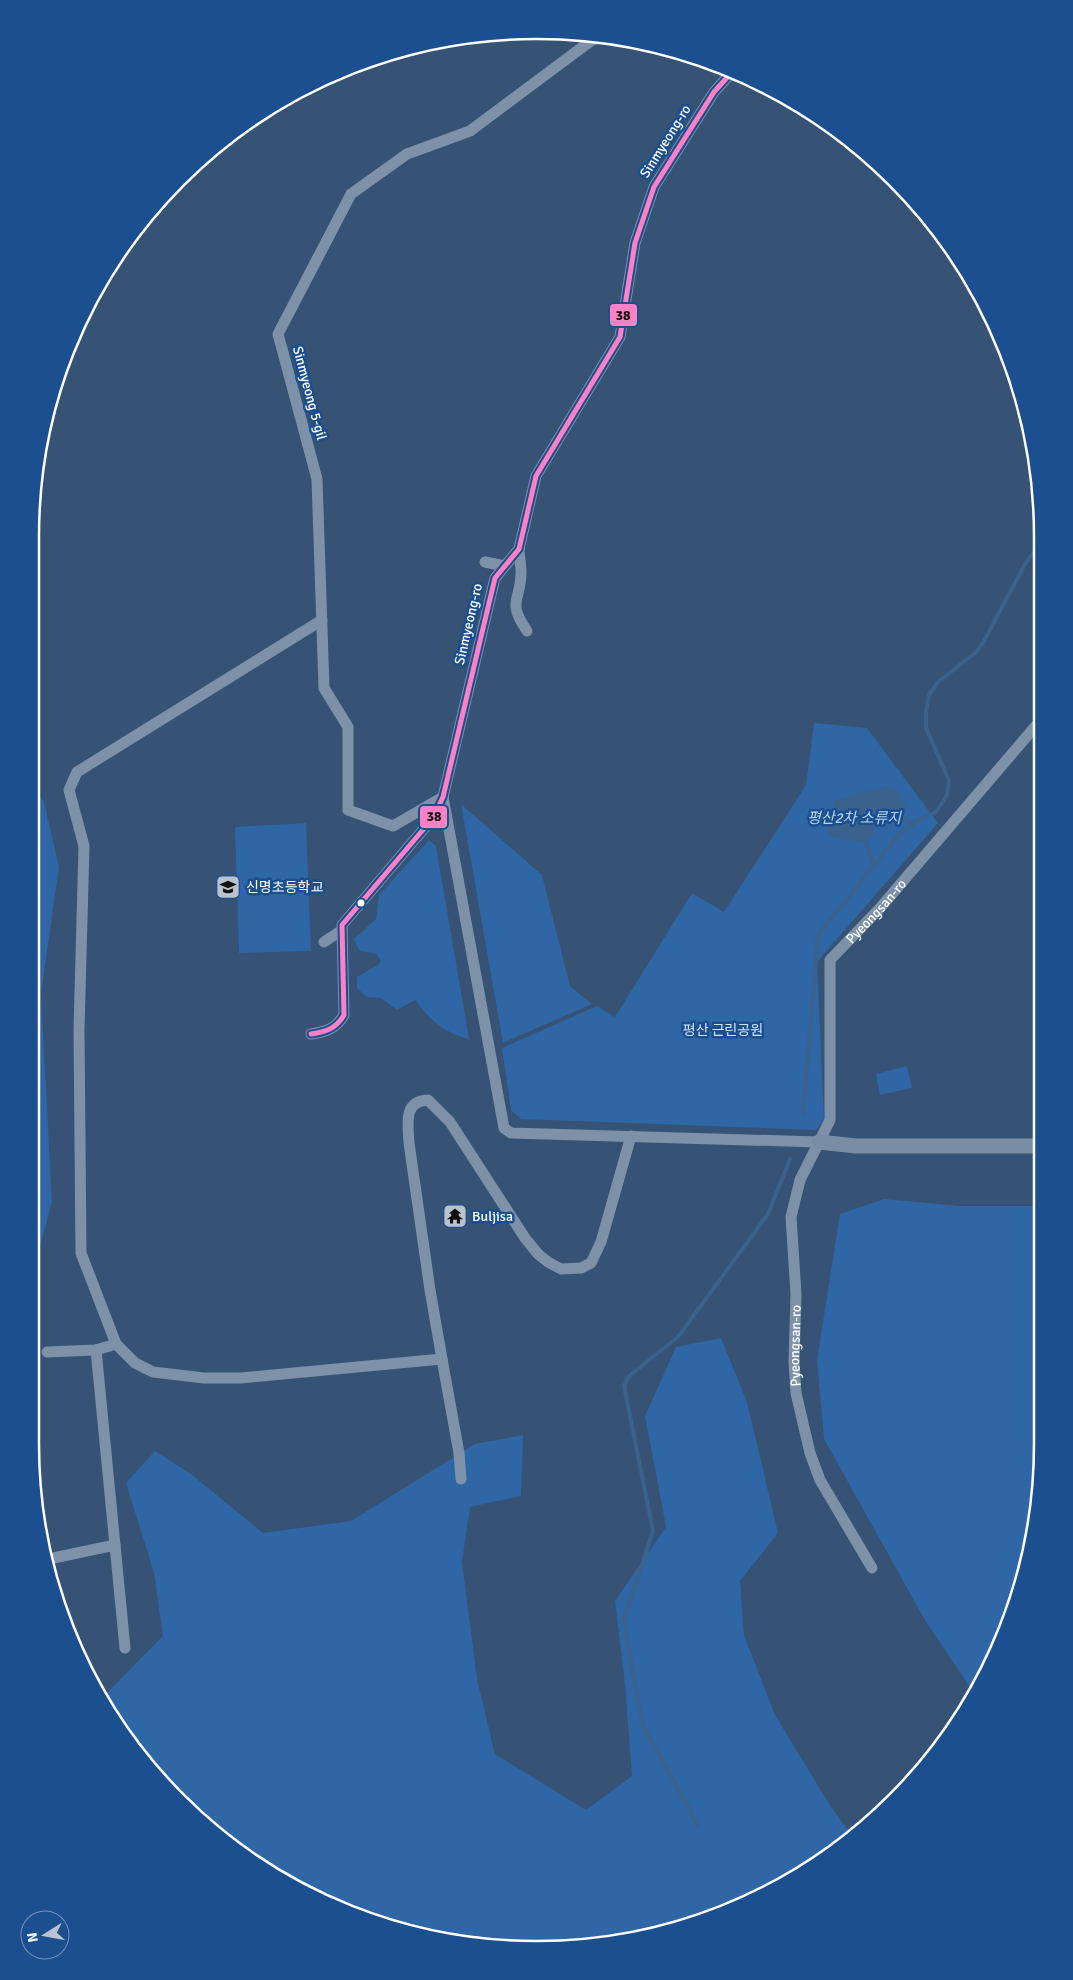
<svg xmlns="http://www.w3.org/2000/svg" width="1073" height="1980" viewBox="0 0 1073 1980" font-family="Signika,'Noto Sans KR',sans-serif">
<rect width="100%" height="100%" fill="#365274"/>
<g fill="#2f66a5">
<polygon points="814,723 867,728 938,823 817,962 824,1119 816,1130 521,1119 511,1110 502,1048 597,1006 615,1017 692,893 724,912 806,785"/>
<polygon points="31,788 44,802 59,867 41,994 52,1202 32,1276 30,1278"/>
<polygon points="461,804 542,875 570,986 592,1004 503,1043"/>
<polygon points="306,823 311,951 239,953 235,827"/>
<path d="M 429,840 L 436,846 L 469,1039 C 444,1033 430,1020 415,1000 L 397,1010 L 381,998 L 367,997 L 357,988 L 357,977 L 379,964 L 381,960 L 376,954 L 359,950 L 354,939 L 376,919 L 379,895 Z"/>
<polygon points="907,1066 912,1088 880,1095 876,1074"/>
<polygon points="884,1199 959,1206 1041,1206 1042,1476 1026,1575 976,1696 926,1622 824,1439 817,1360 840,1214"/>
<polygon points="721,1338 747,1402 778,1533 740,1581 744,1635 775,1715 828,1802 853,1838 818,1865 731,1911 667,1933 570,1949 503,1949 406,1933 342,1911 255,1865 202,1824 135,1752 100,1700 163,1636 154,1573 126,1483 155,1451 191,1474 263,1533 351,1521 475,1444 523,1435 521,1496 470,1507 462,1562 477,1679 495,1754 586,1810 632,1776 625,1684 615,1601 666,1527 645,1416 676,1347"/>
</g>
<path fill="#3b618d" d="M 882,787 C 897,787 901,794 906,808 L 903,811 L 875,826 C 872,837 869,841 857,843 L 853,840 L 830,836 C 822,825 823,817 834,808 L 834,801 Z"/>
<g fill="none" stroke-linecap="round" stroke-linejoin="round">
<g stroke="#3b618d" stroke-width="4">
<polyline points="1033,444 1031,468 1039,489"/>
<polyline points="898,813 912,825"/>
<polyline points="866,842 874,867"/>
<polyline points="803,1114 818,935 898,836 917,820 936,812 947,795 949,780 926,728 926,711 929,695 938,682 975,653 983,643 1025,564 1039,545"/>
<polyline points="698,1826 642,1723 624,1619 653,1531 624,1386 629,1376 678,1337 768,1214 790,1159"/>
</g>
<g stroke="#7d92a8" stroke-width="11">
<path d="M 519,549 C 519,556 521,564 521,572 C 521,602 506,600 527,631"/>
<polyline points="485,562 505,566"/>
<polyline points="443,797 393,826 348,810 348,727 324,688 317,479 278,334 351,194 407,154 470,131 592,40 608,36"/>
<polyline points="443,797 504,1128 511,1133 819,1142"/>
<polyline points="324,942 342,930"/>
<path d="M 311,1034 C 325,1032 336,1029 344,1015 L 342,925 L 433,818 L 443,797 L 495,578 L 519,549 L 536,476 L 620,337 L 635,243 L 654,187 L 714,92 L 732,72"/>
<polyline points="116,1344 81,1253 79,1030 84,846 69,790 77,772 322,620"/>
<polyline points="96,1350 125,1648"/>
<polyline points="47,1352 96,1350 116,1344 135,1363 153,1372 204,1378 241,1378 442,1359 459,1453 461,1479"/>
<path d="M 442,1359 L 430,1290 L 409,1143 C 408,1124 403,1101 428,1100 L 450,1122 L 525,1238 L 538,1254 L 548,1262 L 561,1269 L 581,1268 L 591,1263 L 601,1242 L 631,1136"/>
<polyline points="44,1560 115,1545"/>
<path id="s1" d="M 872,1568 L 820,1480 L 810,1453 L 796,1393 L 794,1362 L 796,1294 L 791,1217 L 800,1180 L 830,1120 L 830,960 L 880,908 L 1040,721"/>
</g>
<polyline stroke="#798da4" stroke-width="15" points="819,1142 856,1146 1041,1146"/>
<g stroke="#1b4f8f" stroke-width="9">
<path id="bus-1" d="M 311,1034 C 325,1032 336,1029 344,1015 L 342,925 L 433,818 L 443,797 L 495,578 L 519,549 L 536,476 L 620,337 L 635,243 L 654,187 L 714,92 L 732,72"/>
</g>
<use href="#bus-1" stroke="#ff80c5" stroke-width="5"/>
</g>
<defs>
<g id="school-square" transform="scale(1.25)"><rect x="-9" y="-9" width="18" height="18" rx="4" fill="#b9c2ce" stroke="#1b4f8f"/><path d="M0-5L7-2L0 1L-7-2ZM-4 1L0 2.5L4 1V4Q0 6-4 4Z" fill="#111"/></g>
<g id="temple-square" transform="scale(1.25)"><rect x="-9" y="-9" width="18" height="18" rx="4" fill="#b9c2ce" stroke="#1b4f8f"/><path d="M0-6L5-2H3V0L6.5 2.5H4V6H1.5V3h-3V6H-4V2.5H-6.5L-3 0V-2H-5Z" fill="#111"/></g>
</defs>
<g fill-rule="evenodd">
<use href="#school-square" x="228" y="887"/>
<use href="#temple-square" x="455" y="1216"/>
</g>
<circle fill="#fff" stroke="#1b4f8f" stroke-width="2" cx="361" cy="903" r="4.5"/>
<g text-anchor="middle" stroke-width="5" stroke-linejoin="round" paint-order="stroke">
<g font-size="14" fill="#fff" stroke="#1b4f8f">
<text transform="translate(665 141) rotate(-58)" y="5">Sinmyeong-ro</text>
<text transform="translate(310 393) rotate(75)" y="5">Sinmyeong 5-gil</text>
<text transform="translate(468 624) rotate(-77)" y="5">Sinmyeong-ro</text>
<text dy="5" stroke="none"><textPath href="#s1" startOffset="701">Pyeongsan-ro</textPath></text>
<text dy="5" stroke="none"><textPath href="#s1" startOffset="240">Pyeongsan-ro</textPath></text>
</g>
<g font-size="14" fill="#fff" stroke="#1b4f8f" text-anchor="start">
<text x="246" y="892">신명초등학교</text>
<text x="472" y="1221">Buljisa</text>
</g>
<g font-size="14" fill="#cfe3fa" stroke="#1b4f8f">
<text x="723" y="1035">평산 근린공원</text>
</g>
<g font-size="15" font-style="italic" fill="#b5d3f5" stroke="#1b4f8f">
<text x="854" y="823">평산2차 소류지</text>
</g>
</g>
<path d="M0 0H1073V1980H0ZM536 39H537A497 497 0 0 1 1034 536V1444A497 497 0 0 1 537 1941H536A497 497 0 0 1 39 1444V536A497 497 0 0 1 536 39Z" fill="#1b4f8f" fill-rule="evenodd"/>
<path fill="none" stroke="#fff" stroke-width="2.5" d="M536 39H537A497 497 0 0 1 1034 536V1444A497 497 0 0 1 537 1941H536A497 497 0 0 1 39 1444V536A497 497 0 0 1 536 39Z"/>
<g stroke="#1b4f8f" stroke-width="2">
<rect x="609" y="303" width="29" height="24" rx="5" fill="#ff80c5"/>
<rect x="419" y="805" width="29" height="24" rx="5" fill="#ff80c5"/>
</g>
<g font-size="14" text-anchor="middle" font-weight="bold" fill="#111">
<text x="623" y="320">38</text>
<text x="434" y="821">38</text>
</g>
<g transform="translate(45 1935) rotate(259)"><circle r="24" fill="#1b4f8f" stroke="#7695bc"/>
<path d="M0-4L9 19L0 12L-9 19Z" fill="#b9c2ce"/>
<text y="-8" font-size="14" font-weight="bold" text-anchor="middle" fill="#ffffff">N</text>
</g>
</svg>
